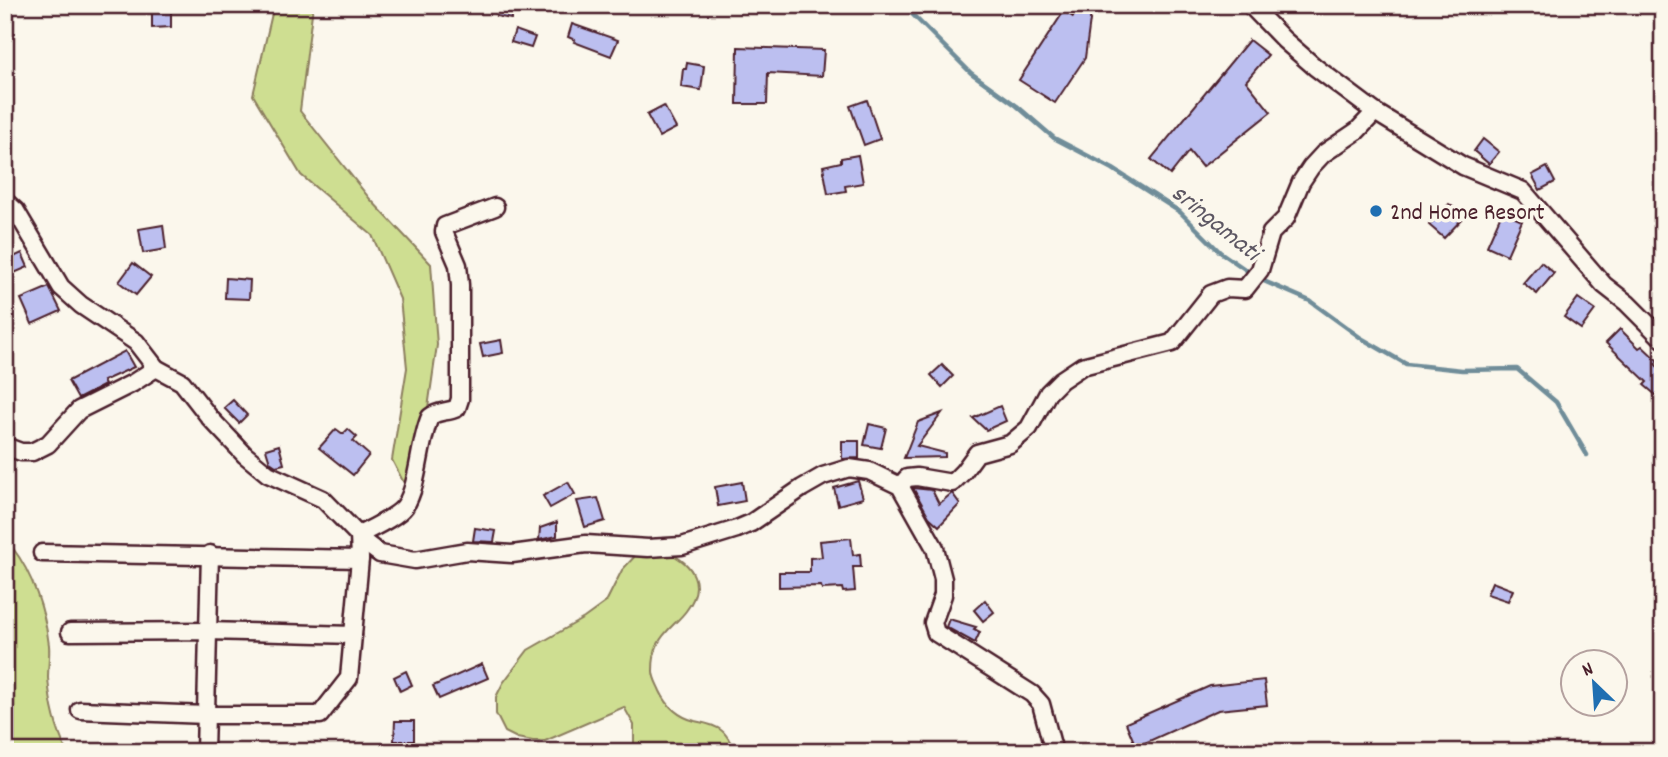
<svg xmlns="http://www.w3.org/2000/svg" width="1668" height="757" viewBox="0 0 1668 757" font-family="Dekko,sans-serif">
<rect width="100%" height="100%" fill="#fbf7ec"/>
<filter id="ink" filterUnits="userSpaceOnUse"><feTurbulence type="fractalNoise" baseFrequency=".0143" numOctaves="2"/><feDisplacementMap in="SourceGraphic" scale="14" xChannelSelector="R" yChannelSelector="G"/><feConvolveMatrix kernelMatrix="1 2 1 2 8 2 1 2 1" color-interpolation-filters="sRGB"/></filter>
<g filter="url(#ink)">
<g fill="#cede91" stroke="#8c7e5e" stroke-width="2">
<polygon points="274,5 313,5 300,111 370,199 431,264 437,345 424,436 405,485 392,460 407,368 400,299 372,235 301,175 253,95"/>
<path d="M 5,547 L 12,547 C 33,574 45,612 49,645 C 50,655 48,667 48,678 C 50,705 55,727 67,752 L 5,752 Z"/>
<path d="M 667,552 C 694,564 706,585 686,611 C 677,623 664,631 658,644 C 654,652 653,662 653,671 C 653,678 657,684 660,691 C 667,706 679,717 695,721 C 704,723 713,724 721,730 C 728,735 731,744 736,752 L 634,752 L 634,725 L 624,707 L 545,741 L 533,741 L 517,738 L 505,732 L 496,714 L 496,697 L 503,683 L 528,650 L 584,618 L 606,602 L 622,570 L 637,554 Z"/>
</g>
<g fill="none" stroke-linecap="round" stroke-linejoin="round">
<g stroke="#6f8d99" stroke-width="4.5">
<polyline points="907,5 913,15 971,73 1017,106 1054,138 1113,169 1180,212 1220,252 1252,274"/>
<polyline points="1259,279 1310,301 1361,338 1406,364 1462,370 1517,369 1556,402 1587,455"/>
</g>
</g>
<g fill="#bcbff0" stroke="#4a1f2b" stroke-width="2">
<polygon points="152,5 171,5 171,27 152,28"/>
<polygon points="498,5 514,5 511,19 496,16"/>
<polygon points="1075,5 1092,5 1085,58 1055,103 1019,80 1064,11 1073,17"/>
<polygon points="572,24 618,40 611,56 574,42 575,40 568,37"/>
<polygon points="515,30 535,37 531,48 511,42"/>
<polygon points="1249,40 1268,55 1246,81 1271,112 1202,167 1189,151 1170,175 1151,159"/>
<polygon points="738,47 824,50 822,76 768,73 767,104 737,104"/>
<polygon points="687,63 704,66 701,90 681,87 683,69 686,69"/>
<polygon points="867,100 880,139 864,145 850,106"/>
<polygon points="664,106 676,128 659,137 647,115"/>
<polygon points="1483,139 1499,152 1489,164 1474,151"/>
<polygon points="858,155 863,183 845,186 846,191 828,194 823,166 841,162 841,158"/>
<polygon points="1547,167 1555,182 1540,190 1532,175"/>
<polygon points="1449,204 1465,216 1444,238 1429,225"/>
<polygon points="1502,212 1522,221 1507,255 1487,246"/>
<polygon points="163,225 166,249 143,253 139,229"/>
<polygon points="22,253 28,267 5,277 5,261"/>
<polygon points="1541,262 1554,273 1537,294 1523,283"/>
<polygon points="133,263 151,277 136,295 119,282"/>
<polygon points="226,278 250,280 249,299 225,298"/>
<polygon points="49,287 61,311 32,324 21,299"/>
<polygon points="1578,298 1595,310 1581,329 1564,317"/>
<polygon points="1620,329 1639,348 1642,346 1658,361 1655,364 1663,372 1663,401 1644,385 1647,382 1606,343"/>
<polygon points="501,340 503,353 483,357 480,344"/>
<polygon points="125,351 134,367 103,381 105,385 78,399 68,381"/>
<polygon points="942,365 953,376 942,387 931,375"/>
<polygon points="233,400 247,415 239,423 224,408"/>
<polygon points="1000,406 1006,421 986,430 973,418"/>
<polygon points="942,413 917,446 945,453 945,457 904,458 918,422"/>
<polygon points="869,424 886,428 881,448 864,445"/>
<polygon points="336,429 343,434 348,429 357,437 353,441 369,455 353,475 319,448"/>
<polygon points="842,441 859,441 859,458 842,459"/>
<polygon points="279,445 284,464 276,466 270,462 266,449"/>
<polygon points="858,481 863,498 838,505 834,488"/>
<polygon points="568,482 575,494 550,508 543,496"/>
<polygon points="742,482 745,501 718,506 715,487"/>
<polygon points="913,488 932,490 939,504 952,493 960,504 939,526 929,517"/>
<polygon points="598,498 605,521 585,527 577,501"/>
<polygon points="557,522 557,536 539,540 540,528"/>
<polygon points="475,528 496,531 494,542 473,541"/>
<polygon points="851,538 853,555 860,554 861,567 853,567 855,591 843,592 842,588 822,589 821,586 779,587 779,572 810,572 810,558 822,557 820,541"/>
<polygon points="1492,582 1513,590 1508,601 1487,594"/>
<polygon points="985,600 994,612 983,621 974,610"/>
<polygon points="949,619 976,627 974,629 980,632 975,643 946,627"/>
<polygon points="482,664 488,678 439,699 433,686"/>
<polygon points="406,671 412,685 400,691 394,677"/>
<polygon points="1264,680 1267,705 1218,710 1136,747 1126,723 1210,686"/>
<polygon points="395,721 414,721 414,741 394,741"/>
</g>
<g fill="none" stroke-linecap="round" stroke-linejoin="round">
<g stroke="#4a1f2b" stroke-width="21">
<g id="minor">
<polyline points="1250,5 1284,40 1315,67 1375,112 1463,166 1523,191 1604,285 1627,303 1663,339"/>
<polyline points="5,201 16,211 61,287 81,305 136,342 156,368"/>
<polyline points="5,446 21,452 32,452 48,444 79,410 133,383 156,368 182,382 210,418 245,455 268,474 323,499 368,545 380,554 415,560 467,551 512,554 586,544 648,548 682,546 737,529 751,523 802,488 823,476 849,468 869,471 900,486 935,548 943,579 943,595 933,623 936,633 1032,694 1041,704 1054,752"/>
<polyline points="900,486 907,478 917,477 952,483 963,472 977,453 1010,444 1029,428 1048,393 1061,380 1082,366 1172,343 1211,294 1227,288 1245,289 1260,270 1271,233 1286,218 1301,182 1311,167 1323,154 1357,131 1375,112"/>
<path d="M 42,553 L 360,559 L 359,535 C 372,528 397,517 405,506 C 419,485 419,442 430,417 C 439,410 447,413 457,408 L 460,399 L 460,285 L 458,265 L 444,232 L 445,226 L 495,207"/>
<polyline points="70,632 208,631 353,635 360,559"/>
<polyline points="80,710 206,715 320,715 349,678 353,635"/>
<polyline points="205,752 210,554"/>
</g>
</g>
<use href="#minor" stroke="#fbf7ec" stroke-width="16"/>
</g>
</g>
<circle fill="#1f6fb2" stroke="#fbf7ec" stroke-width="2.5" cx="1376" cy="211" r="7"/>
<g text-anchor="middle" stroke-width="7" stroke-linejoin="round" paint-order="stroke">
<g font-size="24" fill="#4a1f2b" stroke="#fbf7ec" text-anchor="start">
<text x="1390" y="219">2nd Home Resort</text>
</g>
<g font-size="26" font-style="italic" fill="#5c5662" stroke="#fbf7ec">
<text transform="translate(1217 221) rotate(39)" y="9">sringamati</text>
</g>
</g>
<rect width="1668" height="757" fill="none" stroke="#fbf7ec" stroke-width="28"/>
<rect x="14" y="14" width="1640" height="729" fill="none" stroke="#4a1f2b" stroke-width="2.5" filter="url(#ink)"/>
<g transform="translate(1594 683) rotate(335)"><circle r="33" fill="#fbf7ec" stroke="#b4a19f" stroke-width="2"/>
<path d="M0-5L12 26L0 18L-12 26Z" fill="#1f6fb2"/>
<text y="-10" font-size="19" font-weight="bold" text-anchor="middle" fill="#4a1f2b">N</text>
</g>
</svg>
